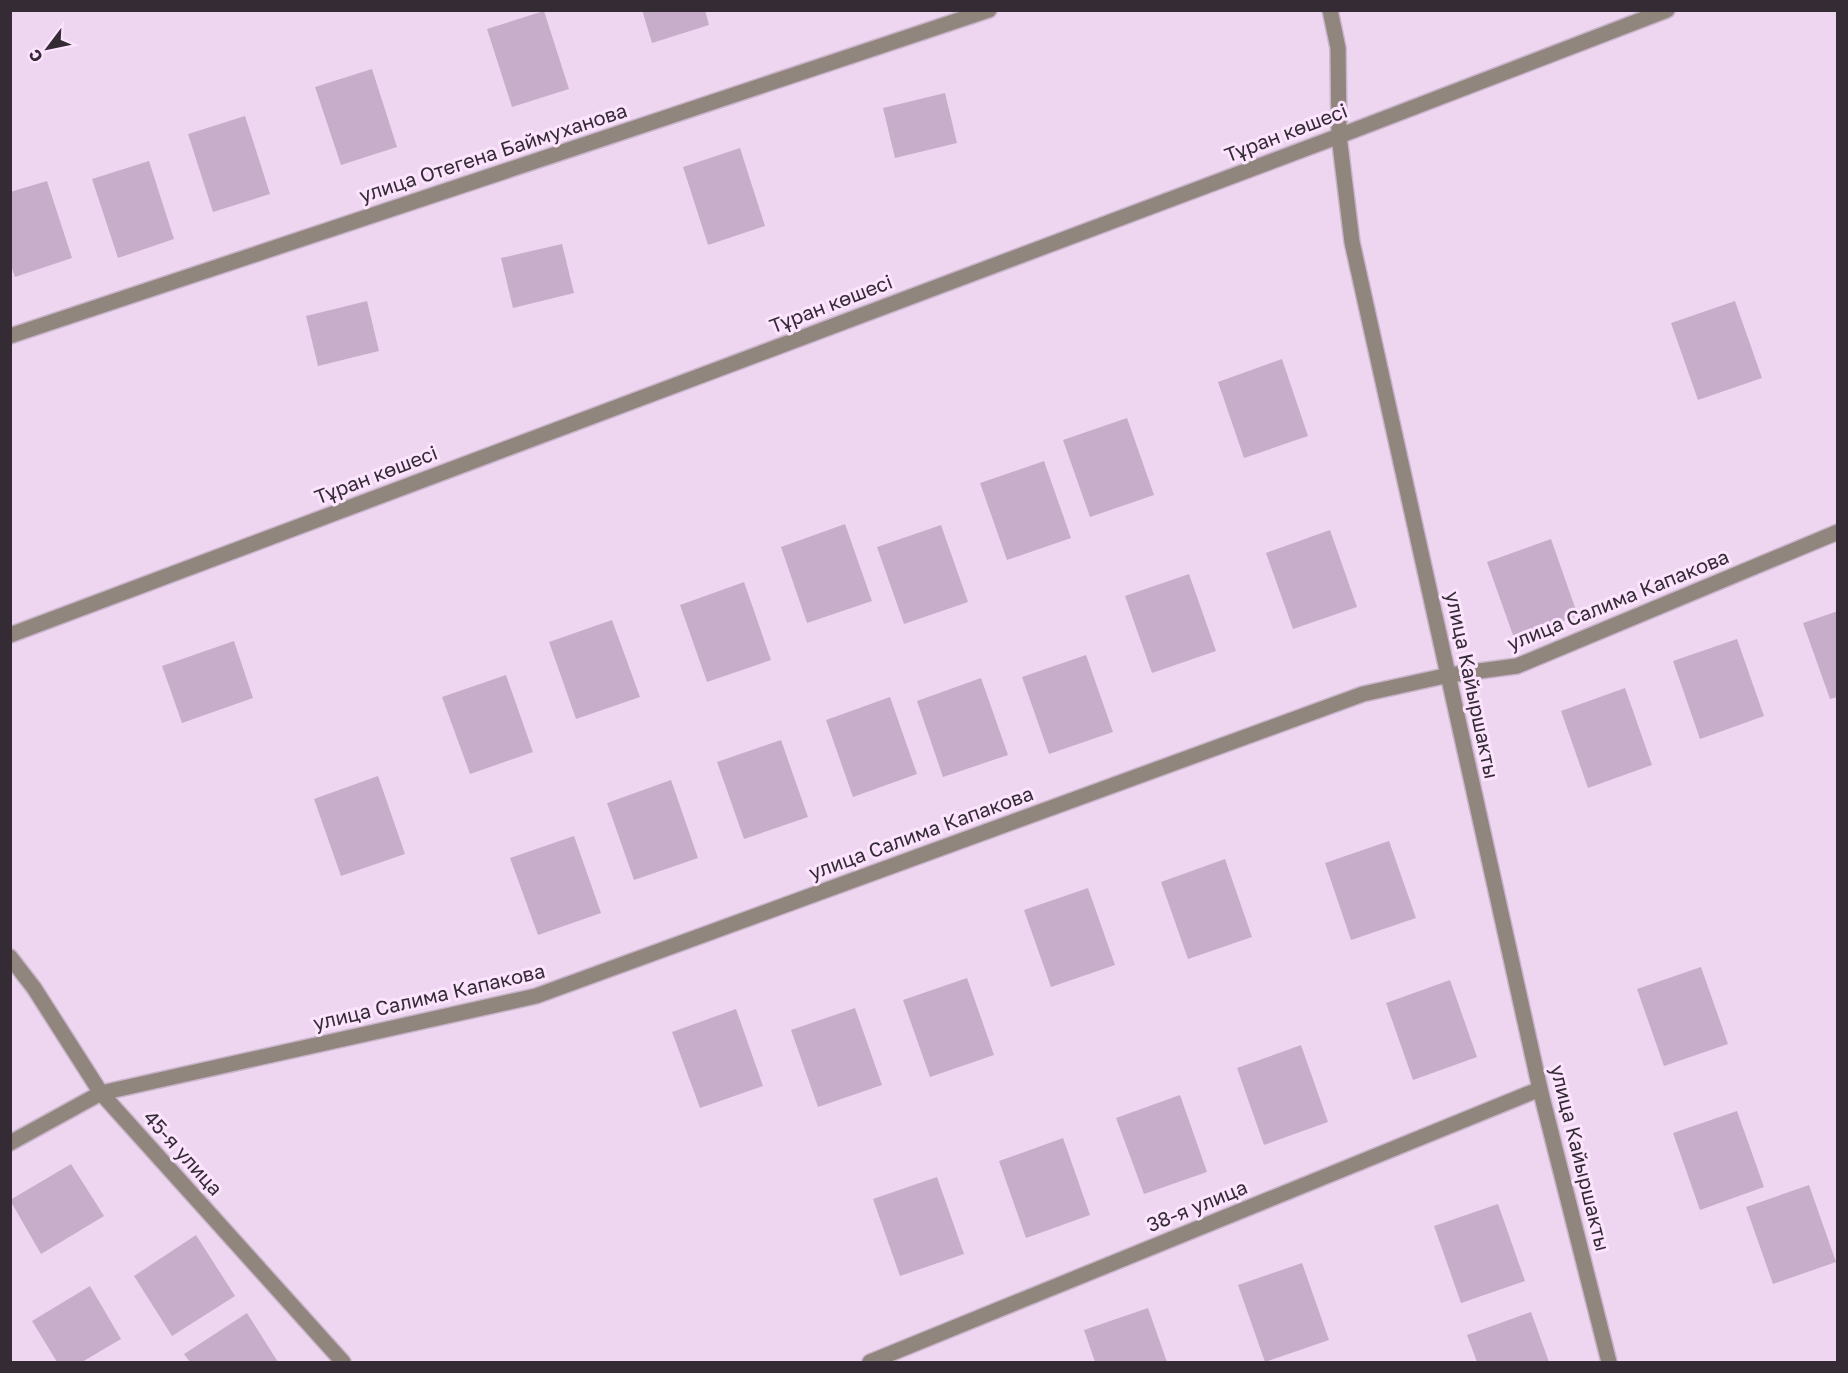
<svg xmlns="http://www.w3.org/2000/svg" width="1848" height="1373" viewBox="0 0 1848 1373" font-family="'Golos Text',sans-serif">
<rect width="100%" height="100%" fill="#eed6f0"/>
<g fill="#c8adca">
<polygon points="642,10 705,10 709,25 652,43"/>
<polygon points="544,11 569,89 512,107 487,29"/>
<polygon points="372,69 397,147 341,165 315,87"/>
<polygon points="945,93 957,143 895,158 883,108"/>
<polygon points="245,116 270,194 213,212 188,134"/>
<polygon points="740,148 765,226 708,245 683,167"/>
<polygon points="149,161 174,239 118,258 92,179"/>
<polygon points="47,181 72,258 15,277 10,263 10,192"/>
<polygon points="562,244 574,293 513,308 501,258"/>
<polygon points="367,301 379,351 318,366 306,316"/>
<polygon points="1735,301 1762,378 1698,400 1671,323"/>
<polygon points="1282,359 1308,436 1244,458 1218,382"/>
<polygon points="1127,418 1154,495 1090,517 1063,440"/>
<polygon points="1044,461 1071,538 1007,560 980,483"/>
<polygon points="845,524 872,601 807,623 781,547"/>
<polygon points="941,525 968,602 904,624 877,547"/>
<polygon points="1330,530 1357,607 1293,629 1266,553"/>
<polygon points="1551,539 1578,616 1514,638 1487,562"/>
<polygon points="1189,574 1216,651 1152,673 1125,596"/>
<polygon points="744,582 771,660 707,682 680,605"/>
<polygon points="1838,611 1838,697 1830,699 1803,623"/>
<polygon points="612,620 640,697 576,719 549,642"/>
<polygon points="1737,639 1764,716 1700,739 1673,661"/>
<polygon points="234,641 253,698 182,723 162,666"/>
<polygon points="1086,655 1113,732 1049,754 1022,677"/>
<polygon points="506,675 533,752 470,774 442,697"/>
<polygon points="981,678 1008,755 943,777 917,701"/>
<polygon points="1625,688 1652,765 1588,788 1561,711"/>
<polygon points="890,697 917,774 853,797 826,720"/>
<polygon points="781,740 808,817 744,839 717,762"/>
<polygon points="378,776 405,854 341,876 314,799"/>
<polygon points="671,780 698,858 634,880 607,803"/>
<polygon points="574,836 601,913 538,935 510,858"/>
<polygon points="1389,841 1416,918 1351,940 1325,863"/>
<polygon points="1225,859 1252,937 1188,959 1161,882"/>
<polygon points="1088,888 1115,965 1051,987 1024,910"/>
<polygon points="1701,967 1728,1044 1664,1066 1637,989"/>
<polygon points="967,978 994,1055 930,1077 903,1000"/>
<polygon points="1450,980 1477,1057 1413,1080 1386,1003"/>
<polygon points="855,1008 882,1085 818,1107 791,1030"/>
<polygon points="736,1009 763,1086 700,1108 672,1032"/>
<polygon points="1301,1045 1328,1122 1264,1145 1237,1068"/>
<polygon points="1180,1095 1207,1172 1144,1194 1116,1118"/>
<polygon points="1737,1111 1764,1187 1700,1210 1673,1133"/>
<polygon points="1063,1138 1090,1215 1026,1238 999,1161"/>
<polygon points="71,1164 104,1216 41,1254 10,1200"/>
<polygon points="937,1177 964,1254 900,1276 873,1199"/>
<polygon points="1809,1185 1836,1262 1773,1284 1746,1207"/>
<polygon points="1498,1204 1525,1281 1461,1303 1434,1226"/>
<polygon points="196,1235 235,1296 172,1336 134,1276"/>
<polygon points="1302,1263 1329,1340 1265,1362 1238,1285"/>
<polygon points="90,1286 121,1339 82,1362 57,1362 32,1321"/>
<polygon points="1148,1308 1167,1362 1095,1362 1084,1330"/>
<polygon points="1531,1312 1549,1362 1477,1362 1467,1335"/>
<polygon points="247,1313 278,1362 190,1362 184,1354"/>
</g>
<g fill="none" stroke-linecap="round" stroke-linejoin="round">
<g stroke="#c9b4cb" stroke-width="18">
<g id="minor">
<polyline points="1330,10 1338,48 1339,136 1352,242 1540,1089 1609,1362"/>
<polyline points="10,336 989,10"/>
<polyline points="10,635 1339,136 1667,10"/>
<polyline points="10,957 34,988 101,1093 343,1362"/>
<polyline points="10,1143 101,1093 536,996 1363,694 1449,675 1517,666 1838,532"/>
<polyline points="870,1362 1540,1089"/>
</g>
</g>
<use href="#minor" stroke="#91867d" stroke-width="15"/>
</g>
<g text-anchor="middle" stroke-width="6" stroke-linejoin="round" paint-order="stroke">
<g font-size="20" fill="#342b35" stroke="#fce4fe">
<text transform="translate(1286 133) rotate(-21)" y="7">Тұран көшесі</text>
<text transform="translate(493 153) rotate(-18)" y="7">улица Отегена Баймуханова</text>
<text transform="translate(831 304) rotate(-21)" y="7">Тұран көшесі</text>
<text transform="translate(376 475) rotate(-21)" y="7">Тұран көшесі</text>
<text transform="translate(1618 600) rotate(-22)" y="7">улица Салима Капакова</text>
<text transform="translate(1472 685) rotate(78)" y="7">улица Кайыршакты</text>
<text transform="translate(921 833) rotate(-20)" y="7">улица Салима Капакова</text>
<text transform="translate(429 997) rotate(-13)" y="7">улица Салима Капакова</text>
<text transform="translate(183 1153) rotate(48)" y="7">45-я улица</text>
<text transform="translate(1580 1158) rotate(76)" y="7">улица Кайыршакты</text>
<text transform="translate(1197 1206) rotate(-22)" y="7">38-я улица</text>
</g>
</g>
<rect width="1848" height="1373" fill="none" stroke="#342b35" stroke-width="24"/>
<g transform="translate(48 48) rotate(238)" stroke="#fce4fe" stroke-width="4.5" paint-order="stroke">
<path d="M0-4.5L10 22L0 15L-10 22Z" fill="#342b35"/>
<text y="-9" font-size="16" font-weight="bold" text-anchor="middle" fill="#342b35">С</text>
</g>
</svg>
